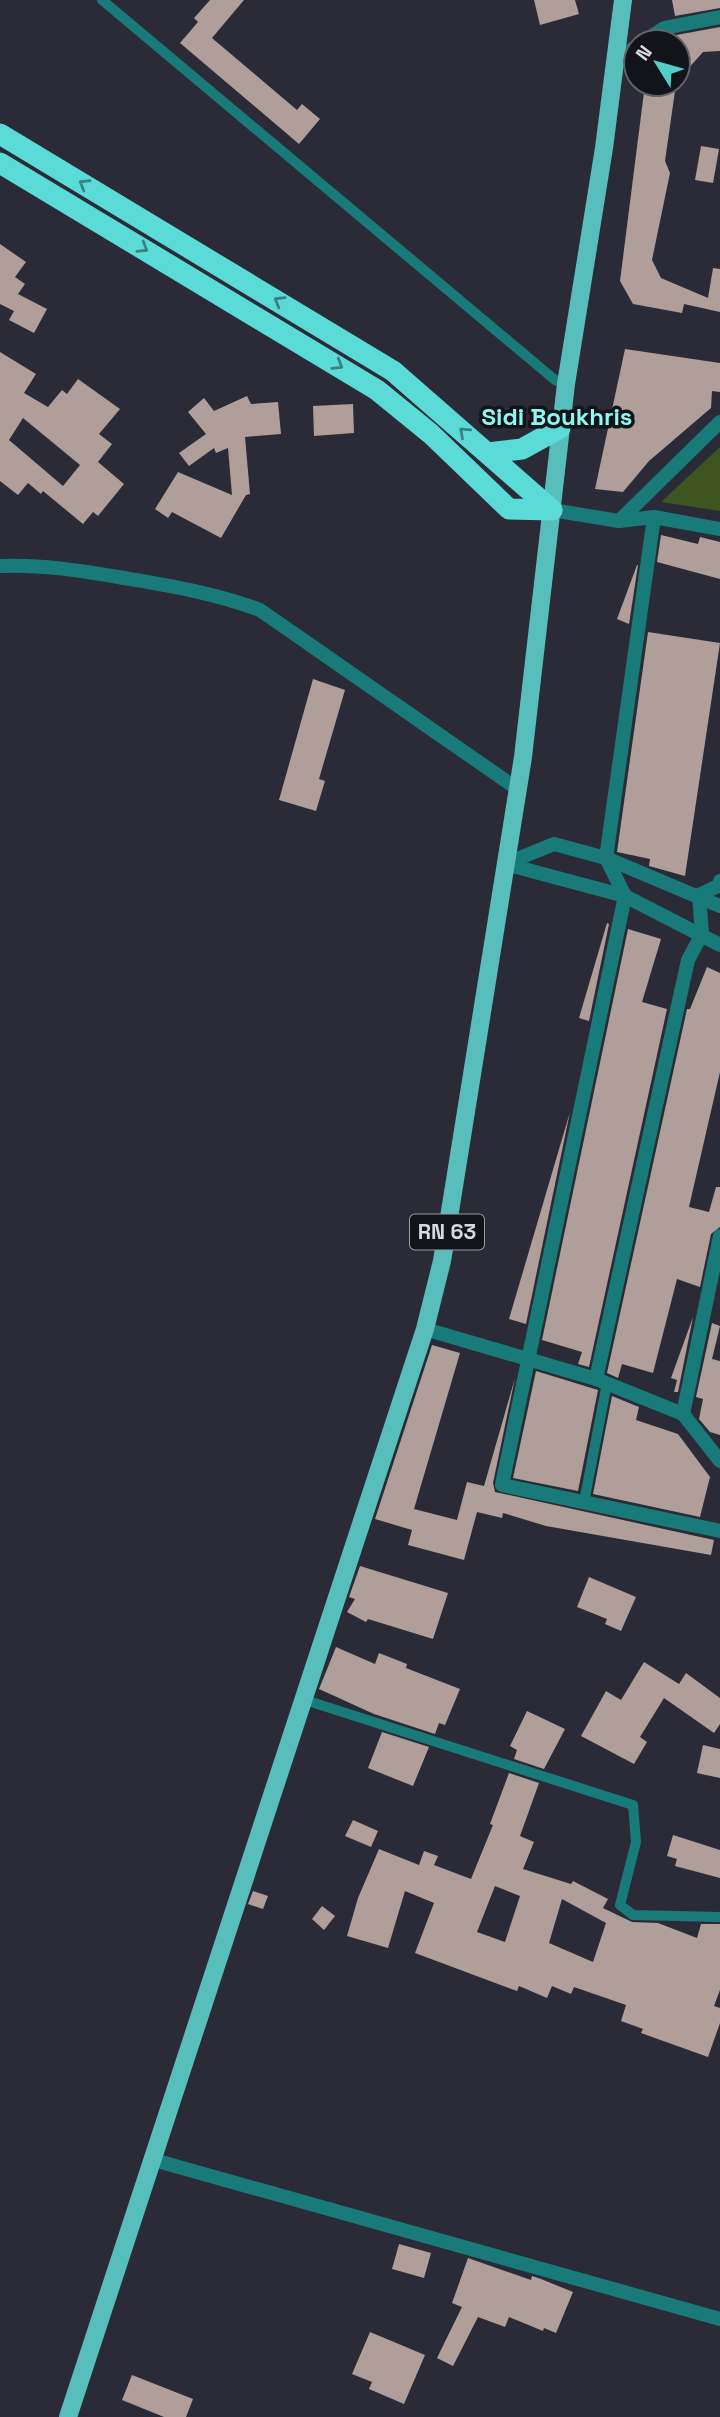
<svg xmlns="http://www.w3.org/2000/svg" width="720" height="2417" viewBox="0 0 720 2417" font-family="'Space Grotesk',sans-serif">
<rect width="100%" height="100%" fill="#2a2b37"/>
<polygon fill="#3e5520" points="720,447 720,511 661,502"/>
<g fill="#af9e99" fill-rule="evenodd">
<polygon points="210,0 244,0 212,38 297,110 302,104 320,119 299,144 180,43 198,22 194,18"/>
<polygon points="534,0 575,0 579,14 540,25"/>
<polygon points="672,0 720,0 720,8 675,16"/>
<polygon points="720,27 720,51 703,52 678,80 678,42 666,42 671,36"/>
<polygon points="645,84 676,84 665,161 670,173 652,260 661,278 708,298 713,268 720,269 720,312 684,304 682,313 633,304 620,281"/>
<polygon points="701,146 719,149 713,183 695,180"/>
<polygon points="0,244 26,262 15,277 25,284 18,294 47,309 34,333 9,320 14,311 0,304"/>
<polygon points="625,349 720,363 720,392 712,391 711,408 649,461 623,492 595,489"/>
<path d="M 0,352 L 36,374 L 24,393 L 48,407 L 62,390 L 67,394 L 78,379 L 120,409 L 99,434 L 112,444 L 98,462 L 124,484 L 98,516 L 93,512 L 83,524 L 43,491 L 41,494 L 28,483 L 18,495 L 0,481 ZM 23,418 L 80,465 L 63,486 L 9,440 Z"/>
<polygon points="247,396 251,404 278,402 281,434 245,437 250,494 246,495 221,538 172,512 168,518 155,509 178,472 232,495 228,448 216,453 214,448 189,466 179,453 206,434 188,412 204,398 214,411"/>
<polygon points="353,404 354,433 314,436 313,406"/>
<polygon points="661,535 698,544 700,537 720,542 720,579 657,562"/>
<polygon points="637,565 638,565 629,624 617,619"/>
<polygon points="648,632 720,643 685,876 649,866 650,859 617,852"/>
<polygon points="313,679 345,690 319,779 325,781 316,811 279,800"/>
<polygon points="607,923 609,924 589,1021 579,1018"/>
<polygon points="628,929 661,939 642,1002 667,1009 589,1367 578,1364 582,1352 542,1340"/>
<polygon points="707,967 720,973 720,1072 689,1207 709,1212 716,1187 720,1187 720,1227 711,1234 700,1287 677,1279 653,1373 622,1364 618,1378 607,1373 687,1009 690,1009"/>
<polygon points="570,1112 526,1324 509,1319"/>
<polygon points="693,1317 678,1392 674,1392 677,1380 671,1378"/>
<polygon points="712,1323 720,1326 712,1359 720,1361 720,1435 710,1432 699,1419 703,1399 696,1397"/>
<polygon points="432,1345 460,1353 414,1509 457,1520 467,1482 484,1486 515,1378 493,1483 495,1492 714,1540 711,1555 546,1526 503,1513 502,1518 477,1512 464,1560 408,1545 412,1530 375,1519"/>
<polygon points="536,1371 598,1390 578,1491 513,1478"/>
<polygon points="612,1396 639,1407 636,1420 678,1434 710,1477 700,1517 593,1494"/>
<polygon points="360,1566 448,1593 433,1639 368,1619 366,1622 347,1612 355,1599 349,1597"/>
<polygon points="589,1577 636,1597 621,1631 605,1624 607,1619 577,1607"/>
<polygon points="336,1647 375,1664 379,1653 407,1664 406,1668 460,1689 445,1725 439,1723 435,1734 374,1714 319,1689"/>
<polygon points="644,1662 679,1684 686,1673 720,1698 720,1724 714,1733 664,1698 640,1737 647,1742 634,1764 581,1736 606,1691 621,1700"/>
<polygon points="527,1711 565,1729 544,1769 514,1759 517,1750 510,1746"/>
<polygon points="382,1732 429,1747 413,1786 368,1768"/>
<polygon points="703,1745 720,1749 720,1778 697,1773"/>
<path d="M 509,1773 L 539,1783 L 520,1836 L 534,1842 L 523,1869 L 571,1884 L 573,1881 L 608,1899 L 603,1908 L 632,1922 L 658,1923 L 697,1938 L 701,1924 L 720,1924 L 720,1990 L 714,2006 L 720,2008 L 720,2023 L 708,2057 L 641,2033 L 643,2029 L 621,2021 L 626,2005 L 574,1987 L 571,1994 L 552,1986 L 547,1998 L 519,1986 L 517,1991 L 415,1953 L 434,1903 L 405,1891 L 388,1948 L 347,1936 L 358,1898 L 379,1849 L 419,1865 L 424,1851 L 438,1856 L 434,1865 L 471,1879 L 493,1825 L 490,1824 ZM 495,1886 L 520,1896 L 505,1942 L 477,1932 ZM 562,1899 L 606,1923 L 593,1962 L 549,1943 Z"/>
<polygon points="353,1820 378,1831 371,1847 345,1836"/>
<polygon points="673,1835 720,1850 720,1878 675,1866 677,1859 667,1856"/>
<polygon points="253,1891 268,1896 263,1909 248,1904"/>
<polygon points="322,1906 335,1916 324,1930 312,1919"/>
<polygon points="399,2244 431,2253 424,2278 392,2269"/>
<polygon points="468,2258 531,2280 532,2276 541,2279 573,2292 556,2333 544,2328 543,2331 509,2317 505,2327 478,2317 453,2366 437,2358 462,2307 452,2303"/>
<polygon points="370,2332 425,2355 404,2404 369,2389 372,2382 352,2374"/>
<polygon points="132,2375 193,2399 186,2417 164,2417 122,2400"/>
</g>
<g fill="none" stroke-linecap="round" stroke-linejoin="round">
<g stroke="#197b79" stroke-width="10">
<polyline points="102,0 555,380 566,384"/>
<polyline points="584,1502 607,1383"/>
<polyline points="305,1700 633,1805 636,1842 620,1905 633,1915 720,1917"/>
</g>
<g stroke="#197b79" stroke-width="14">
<polyline points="643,42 664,28 720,17"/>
<polyline points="615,60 636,47"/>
<polyline points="552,510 619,521 654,517 720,529"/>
<polyline points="654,517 606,858 625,896 502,1485 720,1531"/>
<polyline points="619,521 720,422"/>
<path d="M 0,566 C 42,564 82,571 124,578 C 171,586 215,593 260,610 L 516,788"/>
<polyline points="505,864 625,896 720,945"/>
<polyline points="505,864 554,844 606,858 720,906"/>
<polyline points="425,1329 596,1379 683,1414 720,1461"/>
<polyline points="596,1379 688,960 702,934 699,895 720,885 720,881"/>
<polyline points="683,1414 720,1236"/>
<polyline points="154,2160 720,2319"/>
</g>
<polyline stroke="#57bebb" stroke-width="18" points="68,2417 425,1329 442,1261 523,757 566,384 604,148 623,0"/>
<g stroke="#5bdbd8" stroke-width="21">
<polyline points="0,134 393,371 552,510"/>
<polyline points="0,163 377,390 431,434 509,509 552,510"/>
<polyline points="488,453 522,449 560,428"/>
</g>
</g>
<defs><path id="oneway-chevron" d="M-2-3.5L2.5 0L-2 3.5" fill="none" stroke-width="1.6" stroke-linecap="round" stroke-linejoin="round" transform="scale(1.75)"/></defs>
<g stroke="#3b8182">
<use href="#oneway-chevron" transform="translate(84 184) rotate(-149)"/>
<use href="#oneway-chevron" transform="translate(143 248) rotate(31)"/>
<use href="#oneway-chevron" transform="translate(279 301) rotate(-149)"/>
<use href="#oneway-chevron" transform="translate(338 365) rotate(32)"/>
<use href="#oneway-chevron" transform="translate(464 432) rotate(-138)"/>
</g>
<g text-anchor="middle" stroke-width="7" stroke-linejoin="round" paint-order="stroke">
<rect fill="#131419" stroke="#9c9da4" stroke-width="2" x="410" y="1214.5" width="74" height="35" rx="5"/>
<g font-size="21" font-weight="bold" fill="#d7d8e0">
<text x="447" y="1239">RN 63</text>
</g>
<g font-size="24" font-weight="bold" fill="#8df8f1" stroke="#131419">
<text x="557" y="425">Sidi Boukhris</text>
</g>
</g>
<g transform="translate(657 63) rotate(307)"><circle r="33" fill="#131419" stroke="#616269" stroke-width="2"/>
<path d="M0-5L12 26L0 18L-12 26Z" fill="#54cdc7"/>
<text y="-10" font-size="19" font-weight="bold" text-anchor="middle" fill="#d7d8e0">N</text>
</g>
</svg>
